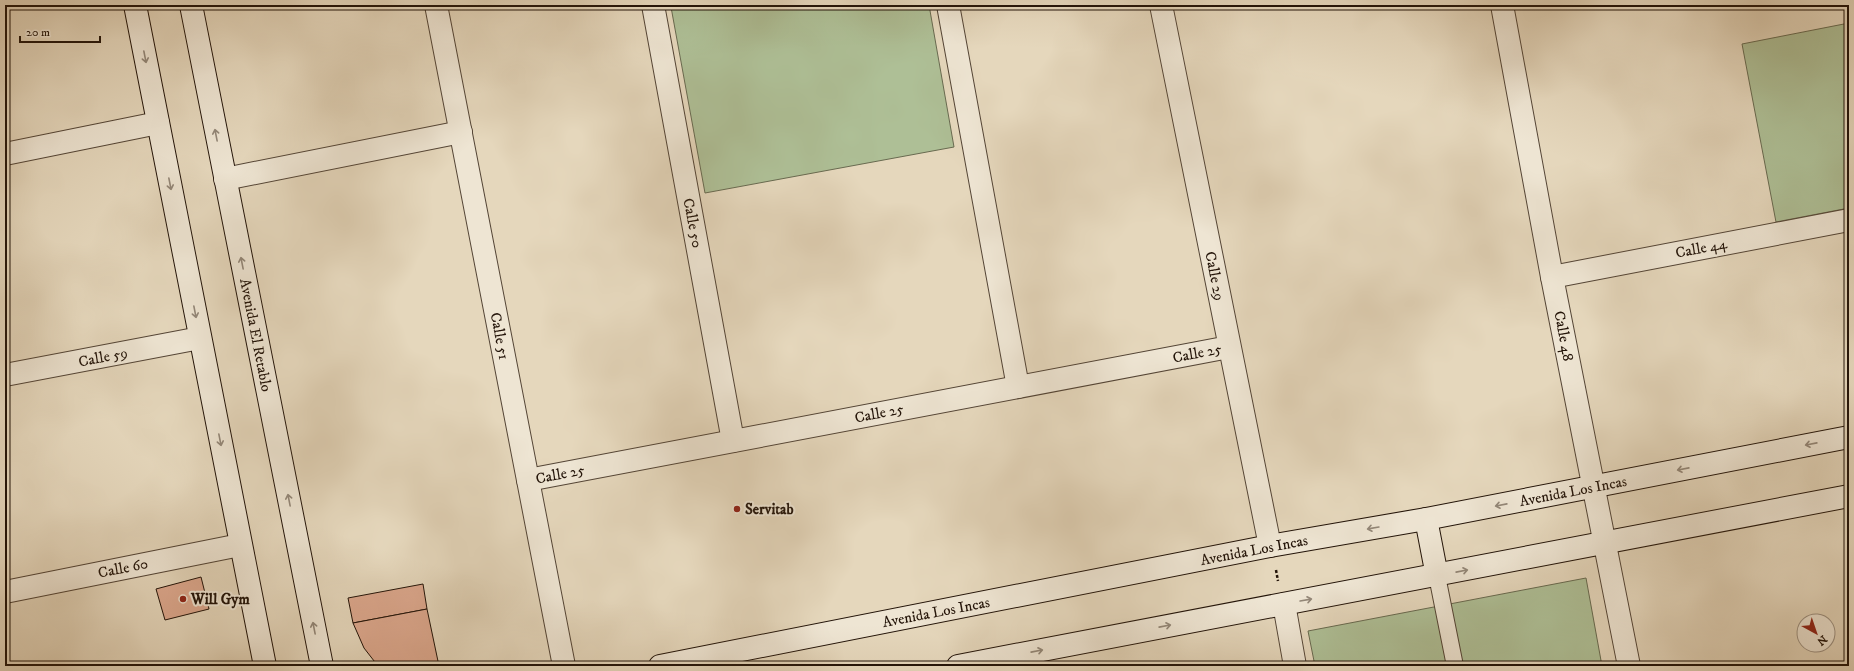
<svg xmlns="http://www.w3.org/2000/svg" width="1854" height="671" viewBox="0 0 1854 671" font-family="'IM FELL DW Pica',serif">
<rect width="100%" height="100%" fill="#e5d7bc"/>
<filter id="stains"><feTurbulence type="fractalNoise" baseFrequency=".005" numOctaves="4"/><feColorMatrix values="0 0 0 0 .2 0 0 0 0 .09 0 0 0 0 .02 0 0 0 .5 -.17"/></filter>
<radialGradient id="worn" r=".72"><stop offset=".6" stop-color="#630" stop-opacity="0"/><stop offset="1" stop-color="#630" stop-opacity=".3"/></radialGradient>
<g fill="#aebf96" stroke="#686a50">
<polygon points="684,5 929,5 954,147 705,193 671,7"/>
<polygon points="1849,23 1849,208 1776,222 1742,44"/>
<polygon points="1586,578 1602,666 1315,666 1308,631"/>
</g>
<g fill="#dca88e" stroke="#231409">
<polygon points="201,577 209,609 165,620 156,589"/>
<polygon points="423,584 427,609 353,623 348,598"/>
<polygon points="427,609 439,666 378,666 364,648 353,623"/>
</g>
<g fill="none" stroke-linecap="round" stroke-linejoin="round">
<g stroke="#544536" stroke-width="18">
<polyline id="service" points="1437,576 1455,666"/>
</g>
<g stroke="#544536" stroke-width="24">
<g id="minor">
<polyline points="436,5 564,666"/>
<polyline points="653,5 733,441"/>
<polyline points="948,5 1018,387"/>
<polyline points="1161,5 1270,546"/>
<polyline points="1502,5 1552,277 1629,666"/>
<polyline points="5,154 158,123"/>
<polyline points="225,179 461,132"/>
<polyline points="1552,277 1849,220"/>
<polyline points="5,375 200,338"/>
<polyline points="528,480 1229,347"/>
<polyline points="5,592 240,545"/>
<polyline points="1284,604 1295,666"/>
</g>
</g>
<g stroke="#231409" stroke-width="24">
<g id="secondary">
<polyline points="135,5 265,666"/>
<polyline points="191,5 322,666"/>
<polyline points="1426,519 1437,576"/>
<polyline points="660,666 1270,546 1426,519 1849,437"/>
<polyline points="958,666 1849,496"/>
</g>
</g>
<polyline stroke="#231409" stroke-width="2.5" stroke-dasharray="3 2" stroke-linecap="butt" points="1276,570 1278,581"/>
<use href="#service" stroke="#eee5d3" stroke-width="16"/>
<use href="#minor" stroke="#eee5d3" stroke-width="22"/>
<use href="#secondary" stroke="#eee5d3" stroke-width="22"/>
</g>
<defs><path id="oneway-shaft" d="M-6 0H5M1.5-3L5.5 0L1.5 3" fill="none" stroke-width="1.6" stroke-linecap="round" stroke-linejoin="round"/></defs>
<g stroke="#938778">
<use href="#oneway-shaft" transform="translate(145 57) rotate(79)"/>
<use href="#oneway-shaft" transform="translate(216 135) rotate(-101)"/>
<use href="#oneway-shaft" transform="translate(170 184) rotate(79)"/>
<use href="#oneway-shaft" transform="translate(242 263) rotate(-101)"/>
<use href="#oneway-shaft" transform="translate(195 312) rotate(79)"/>
<use href="#oneway-shaft" transform="translate(220 440) rotate(79)"/>
<use href="#oneway-shaft" transform="translate(1811 444) rotate(169)"/>
<use href="#oneway-shaft" transform="translate(1683 469) rotate(169)"/>
<use href="#oneway-shaft" transform="translate(289 500) rotate(-101)"/>
<use href="#oneway-shaft" transform="translate(1501 505) rotate(169)"/>
<use href="#oneway-shaft" transform="translate(1373 528) rotate(170)"/>
<use href="#oneway-shaft" transform="translate(1462 571) rotate(-11)"/>
<use href="#oneway-shaft" transform="translate(1306 600) rotate(-10)"/>
<use href="#oneway-shaft" transform="translate(1165 626) rotate(-11)"/>
<use href="#oneway-shaft" transform="translate(314 628) rotate(-101)"/>
<use href="#oneway-shaft" transform="translate(1037 651) rotate(-11)"/>
</g>
<g fill="#8f2418" stroke="#eee5d3" stroke-width="1.5">
<circle cx="737" cy="509" r="4"/>
<circle cx="183" cy="599" r="4"/>
</g>
<g text-anchor="middle" stroke-width="4" stroke-linejoin="round" paint-order="stroke">
<g font-size="15" fill="#231409" stroke="#eee5d3">
<text transform="translate(693 223) rotate(79)" y="5">Calle 50</text>
<text transform="translate(1701 248) rotate(-11)" y="5">Calle 44</text>
<text transform="translate(1215 276) rotate(79)" y="5">Calle 29</text>
<text transform="translate(256 335) rotate(79)" y="5">Avenida El Retablo</text>
<text transform="translate(500 336) rotate(79)" y="5">Calle 51</text>
<text transform="translate(1564 336) rotate(79)" y="5">Calle 48</text>
<text transform="translate(1197 353) rotate(-11)" y="5">Calle 25</text>
<text transform="translate(103 357) rotate(-11)" y="5">Calle 59</text>
<text transform="translate(879 413) rotate(-11)" y="5">Calle 25</text>
<text transform="translate(560 474) rotate(-11)" y="5">Calle 25</text>
<text transform="translate(1573 491) rotate(-11)" y="5">Avenida Los Incas</text>
<text transform="translate(1254 550) rotate(-11)" y="5">Avenida Los Incas</text>
<text transform="translate(123 568) rotate(-11)" y="5">Calle 60</text>
<text transform="translate(936 612) rotate(-11)" y="5">Avenida Los Incas</text>
</g>
<g font-size="15" font-weight="bold" fill="#231409" stroke="#eee5d3" text-anchor="start">
<text x="745" y="514">Servitab</text>
<text x="191" y="604">Will Gym</text>
</g>
</g>
<rect width="1854" height="671" fill="none" stroke="#e5d7bc" stroke-width="20"/>
<rect x="6" y="6" width="1842" height="659" fill="none" stroke="#231409" stroke-width="2"/>
<rect x="10" y="10" width="1834" height="651" fill="none" stroke="#231409"/>
<g transform="translate(1816 633) rotate(140)"><circle r="19" fill="#eee5d3" stroke="#9d9182"/>
<path d="M0-3L7 15L0 10L-7 15Z" fill="#8f2418"/>
<text y="-6" font-size="11" font-weight="bold" text-anchor="middle" fill="#231409">N</text>
</g>
<path d="M20 36v6h80v-6" fill="none" stroke="#231409" stroke-width="2"/>
<text x="26" y="36" font-size="12" fill="#231409" stroke="#eee5d3" stroke-width="3" paint-order="stroke">20 m</text>
<rect width="100%" height="100%" filter="url(#stains)"/>
<rect width="100%" height="100%" fill="url(#worn)"/>
</svg>
